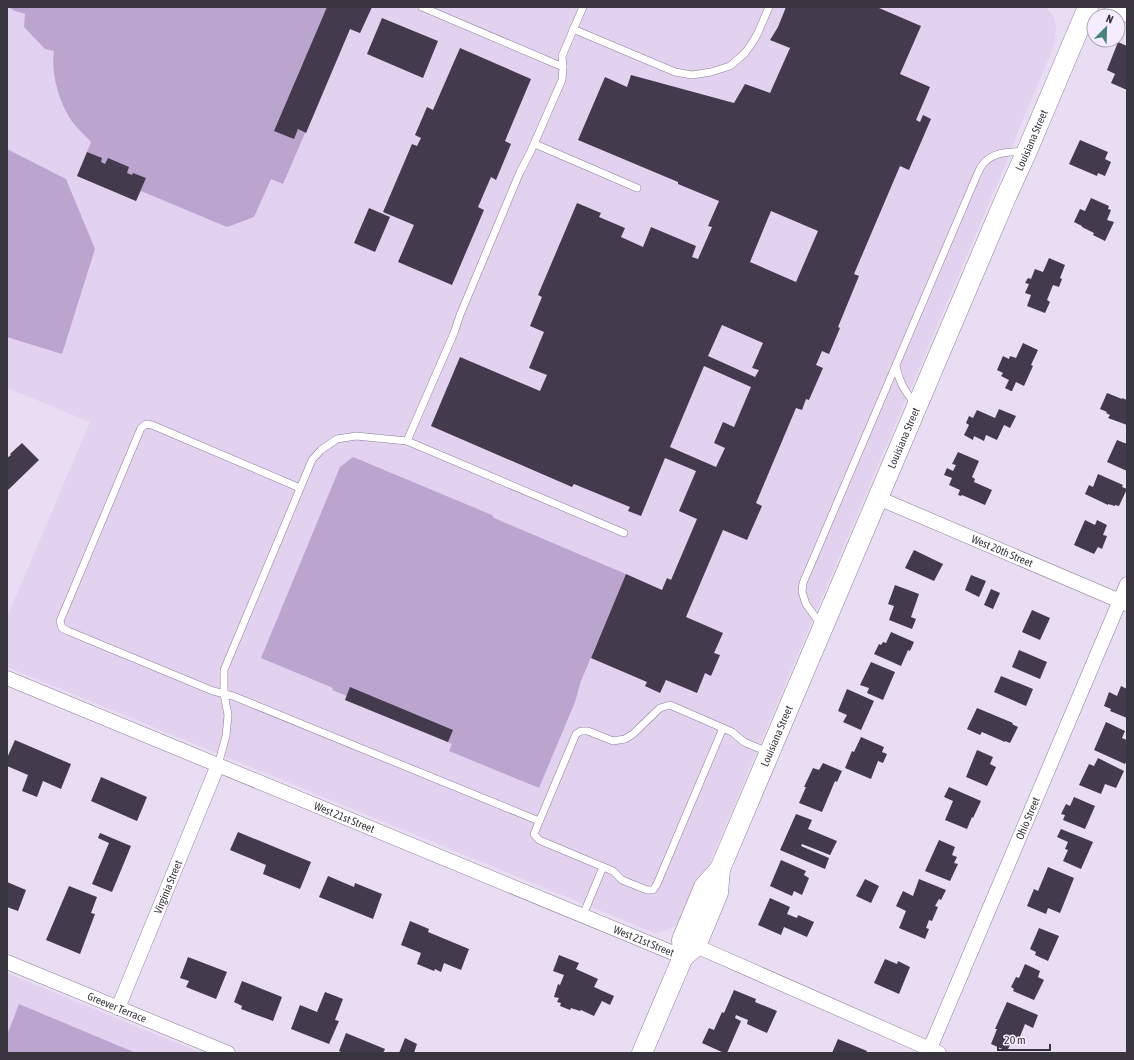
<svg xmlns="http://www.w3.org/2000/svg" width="1134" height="1060" viewBox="0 0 1134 1060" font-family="'Asap Condensed',sans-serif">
<rect width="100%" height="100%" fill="#e9ddf4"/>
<g fill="#e2d2f0">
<polygon points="7,7 1046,7 1052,14 1055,20 1056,27 1055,41 1051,53 1020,127 1004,168 689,912 678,925 662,932 655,933 647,930 7,667 7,617 90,422 7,388"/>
<polygon points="7,973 201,1053 7,1053"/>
</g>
<g fill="#bba5cf">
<path d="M 8,7 L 372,7 L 360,33 L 350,29 L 283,184 L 271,179 L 254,217 L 227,227 L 141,191 L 136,201 L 77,176 L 91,142 C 84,134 75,127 69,117 C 58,98 51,73 54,51 L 45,49 L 24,27 L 25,14 L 15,11 Z"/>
<polygon points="7,149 66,179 95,249 62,354 7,337"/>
<polygon points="353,457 492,515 494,518 626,574 581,681 575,702 539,788 449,751 452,744 345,700 347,696 332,690 333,688 261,658 340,467"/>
<polygon points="19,1004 136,1053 7,1053 7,1035"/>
</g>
<g fill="#443a4d" fill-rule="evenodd">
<polygon points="327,7 372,7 360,33 350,29 306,133 298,129 294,139 274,131"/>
<path d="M 786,7 L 879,7 L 879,8 L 921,26 L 900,74 L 930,87 L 916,120 L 920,122 L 923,115 L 931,119 L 909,170 L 900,166 L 854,274 L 859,276 L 838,327 L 840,328 L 829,354 L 822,351 L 816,365 L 823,368 L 809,400 L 806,399 L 802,410 L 796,408 L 756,503 L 762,506 L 747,540 L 723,530 L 686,617 L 723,633 L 714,653 L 720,655 L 711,676 L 705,673 L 697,693 L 666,680 L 660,693 L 645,686 L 647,682 L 591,658 L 626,574 L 662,590 L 667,578 L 671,580 L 697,519 L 679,511 L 696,471 L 665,458 L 641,516 L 628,511 L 630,507 L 574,484 L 572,487 L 431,426 L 460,357 L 540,391 L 547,375 L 529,368 L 544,332 L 530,326 L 542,297 L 538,295 L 577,203 L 601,213 L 599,217 L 625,228 L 621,237 L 643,247 L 651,227 L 696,246 L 692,257 L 698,259 L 712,227 L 708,226 L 719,201 L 678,184 L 678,182 L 578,140 L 605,77 L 627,87 L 631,75 L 734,103 L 745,84 L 770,93 L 790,48 L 770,40 L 778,27 ZM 771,211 L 818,231 L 796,282 L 750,262 ZM 722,325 L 763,343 L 752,368 L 759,370 L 755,377 L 708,356 ZM 704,366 L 751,387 L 734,427 L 723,422 L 714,443 L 725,448 L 716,467 L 670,447 Z"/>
<polygon points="382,18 438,41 423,78 367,54"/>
<polygon points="1118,42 1127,46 1127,90 1111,83 1115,74 1107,70"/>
<polygon points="460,48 531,79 505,141 511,144 496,180 491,177 478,207 484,210 452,285 398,262 414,225 383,212 412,144 417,146 421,138 415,135 427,107 433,110"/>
<polygon points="1080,140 1108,152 1105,159 1111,162 1105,176 1098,173 1097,176 1069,164"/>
<polygon points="87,152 102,158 101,162 105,164 108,158 129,167 127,173 132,175 133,173 146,178 136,201 77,176"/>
<polygon points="1091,198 1109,206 1108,209 1111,210 1107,220 1114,222 1105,241 1093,235 1094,233 1082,227 1082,226 1074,222 1080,209 1085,211"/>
<polygon points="369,208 390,217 375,252 354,243"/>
<polygon points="1049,258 1065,265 1060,278 1062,279 1059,287 1053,285 1047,300 1050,302 1045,313 1027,306 1031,295 1025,293 1029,284 1025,283 1028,278 1031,279 1035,269 1043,272"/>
<polygon points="1023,343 1038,350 1031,365 1033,366 1024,386 1016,382 1012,391 1011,391 1005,388 1009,380 1001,376 1003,373 997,370 1003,356 1009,359 1010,356 1016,358"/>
<polygon points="1107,393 1122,399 1122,398 1127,400 1127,425 1108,418 1110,415 1106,413 1107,412 1100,409"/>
<polygon points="999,409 1016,416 1010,428 1004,425 997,440 986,435 984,441 974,436 973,440 964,435 969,425 966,423 969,416 973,418 977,410 995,418"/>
<polygon points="1117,440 1127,444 1127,471 1107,462"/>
<polygon points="22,443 39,460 7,491 7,458 11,455 10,454"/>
<polygon points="958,452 979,461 972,477 975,479 974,482 992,490 985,505 962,495 961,496 958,495 960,490 949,485 952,478 944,475 947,468 953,471 956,465 952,464"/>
<polygon points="1098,474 1123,485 1122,487 1127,489 1119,506 1115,505 1115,506 1108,504 1108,505 1085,494 1089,485 1093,487"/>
<polygon points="1085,520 1095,525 1097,520 1107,525 1103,535 1107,536 1102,549 1098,547 1094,554 1074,545"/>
<polygon points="914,550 943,564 934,581 905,568"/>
<polygon points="971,575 986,581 979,597 965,590"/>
<polygon points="895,585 919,594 911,617 916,619 912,629 889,620 894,606 888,604"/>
<polygon points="991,589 1000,593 993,609 984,605"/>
<polygon points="1032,610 1050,618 1040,640 1022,632"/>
<polygon points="891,632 914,642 910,651 908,650 901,666 874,654 879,644 881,645 883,642 886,643"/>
<polygon points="1019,650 1047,662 1040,679 1012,667"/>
<polygon points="871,662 895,672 883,700 867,693 869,688 860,685"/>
<polygon points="1001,676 1033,689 1026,706 994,692"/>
<polygon points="1121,686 1127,689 1127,718 1110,711 1111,709 1104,706 1109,692 1117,696"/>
<polygon points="350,687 453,730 448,742 345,700"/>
<polygon points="847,689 874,701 861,730 843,722 847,715 838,711"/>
<polygon points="977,708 1013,723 1012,724 1018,727 1010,743 1005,741 1005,742 982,732 980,735 967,729"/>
<polygon points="1106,722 1125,731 1122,738 1127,740 1127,760 1125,764 1094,750"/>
<polygon points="861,737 884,747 882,752 887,754 883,763 878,761 871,779 845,768 852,751 854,752"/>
<polygon points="15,740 71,764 61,789 43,781 37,797 22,791 28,775 7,766 7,758"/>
<polygon points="977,750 993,757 990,764 996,767 987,786 966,777"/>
<polygon points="1098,758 1124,771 1116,788 1105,784 1101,794 1079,785 1089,764 1094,766"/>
<polygon points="823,763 842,771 837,782 835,781 822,812 799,803 806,787 804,787 813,768 819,770"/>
<polygon points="101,777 147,797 137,821 91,801"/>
<polygon points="949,787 981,801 973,818 972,817 967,829 945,820 953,801 944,797"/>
<polygon points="1074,797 1095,806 1085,829 1063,820 1065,815 1061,814 1066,804 1070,806"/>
<polygon points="796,814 812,820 808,829 837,841 830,855 802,844 801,846 829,858 825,869 780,850"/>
<polygon points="1061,829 1093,842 1081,869 1063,861 1068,850 1065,849 1068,842 1057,837"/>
<polygon points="238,832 311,862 300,889 263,874 266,865 230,850"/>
<polygon points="100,833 131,846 112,892 92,884 109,843 98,838"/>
<polygon points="939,840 955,847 952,855 957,857 954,863 958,864 950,881 925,871"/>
<polygon points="781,860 806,871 804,875 809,878 802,895 794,891 792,896 770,886"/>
<polygon points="1048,867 1074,878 1060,913 1048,908 1046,914 1027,906 1034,889 1038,891"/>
<polygon points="328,876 354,887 355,883 382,894 373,919 319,897"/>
<polygon points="865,879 879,886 871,903 856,896"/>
<polygon points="919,879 946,890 941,900 939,899 935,906 938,907 932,921 929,920 926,928 929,929 925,939 899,928 906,911 896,906 903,891 913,896"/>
<polygon points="7,882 26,890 18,911 7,907"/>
<polygon points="69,886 97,897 91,913 95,914 80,954 46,940"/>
<polygon points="770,898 790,907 787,914 797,918 798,915 814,922 807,937 784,927 781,935 758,925"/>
<polygon points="410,921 429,929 428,932 469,949 461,970 444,963 441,972 435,969 434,971 417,964 421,953 401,945"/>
<polygon points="1039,928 1059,936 1048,961 1035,955 1036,952 1030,949"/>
<polygon points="559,955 579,963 576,969 598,979 594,987 614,996 610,1005 602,1001 594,1016 581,1010 580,1011 571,1008 570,1010 560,1006 561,1003 557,1002 559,998 554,997 558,984 560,985 564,975 553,971"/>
<polygon points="188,957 227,972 216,999 186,987 189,981 180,978"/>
<polygon points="885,959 897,964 898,961 910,967 899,994 874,983"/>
<polygon points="1025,964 1040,971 1038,977 1044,980 1034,1000 1013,991 1014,989 1011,987 1016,977 1019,978"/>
<polygon points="242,981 282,997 273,1021 241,1009 242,1006 234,1002"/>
<polygon points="734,990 756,999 755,1002 777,1011 767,1033 747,1024 748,1020 736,1015 735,1018 741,1021 727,1053 724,1053 702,1043 709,1028 714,1030 722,1012 724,1013"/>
<polygon points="325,992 343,999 335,1020 339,1021 329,1044 291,1029 300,1005 317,1012"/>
<polygon points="1007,1002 1038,1015 1033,1028 1025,1024 1019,1039 1014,1037 1007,1051 991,1044 997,1029 995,1029"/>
<polygon points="346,1033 385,1049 383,1053 343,1053 339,1051"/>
<polygon points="405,1038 417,1044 414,1053 399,1053"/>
<polygon points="838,1039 867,1051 866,1053 832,1053"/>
</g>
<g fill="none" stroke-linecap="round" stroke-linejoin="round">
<g stroke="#897f93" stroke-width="8">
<g id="lane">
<polyline points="422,7 563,67"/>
<polyline points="573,29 675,72 692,75 711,72 730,66 745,53 750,46 757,35 769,7"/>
<polyline points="535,144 637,188"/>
<path d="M 896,366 C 899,382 905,391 915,404"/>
<polyline points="407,441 454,333 460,315 520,172 530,153 562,80 563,67 562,56 583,7"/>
<polyline points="300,488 152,425 146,424 141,428 60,621 62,628 68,631 213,691 233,696 539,821"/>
<path d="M 821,625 L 806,604 L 802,592 L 803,583 L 977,175 C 979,171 980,167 983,164 C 994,151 1010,152 1025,151"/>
<polyline points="723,728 657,884 653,890 647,890 622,880 613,871 539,840 534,834 576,734 581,731 588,731 613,741 625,739 633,734 660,708 670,705 732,732 744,742 768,752"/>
<polyline points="218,765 226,736 228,715 224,694 224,670 312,460 321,450 337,439 356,436 407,441 624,533"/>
<polyline points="583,915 603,867"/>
</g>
</g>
<g stroke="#897f93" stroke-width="15">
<g id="street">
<path id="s1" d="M 878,498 L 1127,604"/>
<path id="s2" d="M 7,678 L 683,957"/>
<polyline points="696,946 939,1053"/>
<path id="s3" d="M 7,962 L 228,1053"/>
<path id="s4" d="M 118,1008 L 218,765"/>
<path id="s5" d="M 928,1053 L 1127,584"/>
</g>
</g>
<g stroke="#897f93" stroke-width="21">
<g id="secondary">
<polyline points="1115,7 1127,12"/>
<path id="s6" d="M 683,957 L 696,946 L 718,893 L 720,869 L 1006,197 L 1027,151 L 1088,7"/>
<polyline points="642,1053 683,957 682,940 704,887 720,869"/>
</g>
</g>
<use href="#lane" stroke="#fff" stroke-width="7"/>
<use href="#street" stroke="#fff" stroke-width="14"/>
<use href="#secondary" stroke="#fff" stroke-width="20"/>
</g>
<g text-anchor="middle" stroke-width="4" stroke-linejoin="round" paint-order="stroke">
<g font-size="11" fill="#39353e" stroke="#f5ecfe">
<text dy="4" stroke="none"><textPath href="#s6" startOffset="891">Louisiana Street</textPath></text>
<text dy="4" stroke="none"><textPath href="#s6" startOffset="567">Louisiana Street</textPath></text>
<text dy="4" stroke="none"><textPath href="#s1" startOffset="135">West 20th Street</textPath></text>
<text dy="4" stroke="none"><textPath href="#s6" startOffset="243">Louisiana Street</textPath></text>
<text dy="4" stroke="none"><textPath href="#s2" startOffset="365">West 21st Street</textPath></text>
<text dy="4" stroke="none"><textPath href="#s5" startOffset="255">Ohio Street</textPath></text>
<text dy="4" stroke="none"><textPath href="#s4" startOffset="131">Virginia Street</textPath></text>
<text dy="4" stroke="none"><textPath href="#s2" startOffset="689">West 21st Street</textPath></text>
<text dy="4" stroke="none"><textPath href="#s3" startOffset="119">Greever Terrace</textPath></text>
</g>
</g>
<rect width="1134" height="1060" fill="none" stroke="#39353e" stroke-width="16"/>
<g transform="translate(1106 28) rotate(23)"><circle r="19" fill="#f5ecfe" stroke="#aaa3b1"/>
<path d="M0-3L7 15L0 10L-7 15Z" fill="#438679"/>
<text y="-6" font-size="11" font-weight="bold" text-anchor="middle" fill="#39353e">N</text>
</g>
<path d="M998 1044v6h52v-6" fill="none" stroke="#39353e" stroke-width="2"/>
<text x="1004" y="1044" font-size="12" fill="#39353e" stroke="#f5ecfe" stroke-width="3" paint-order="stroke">20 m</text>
</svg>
